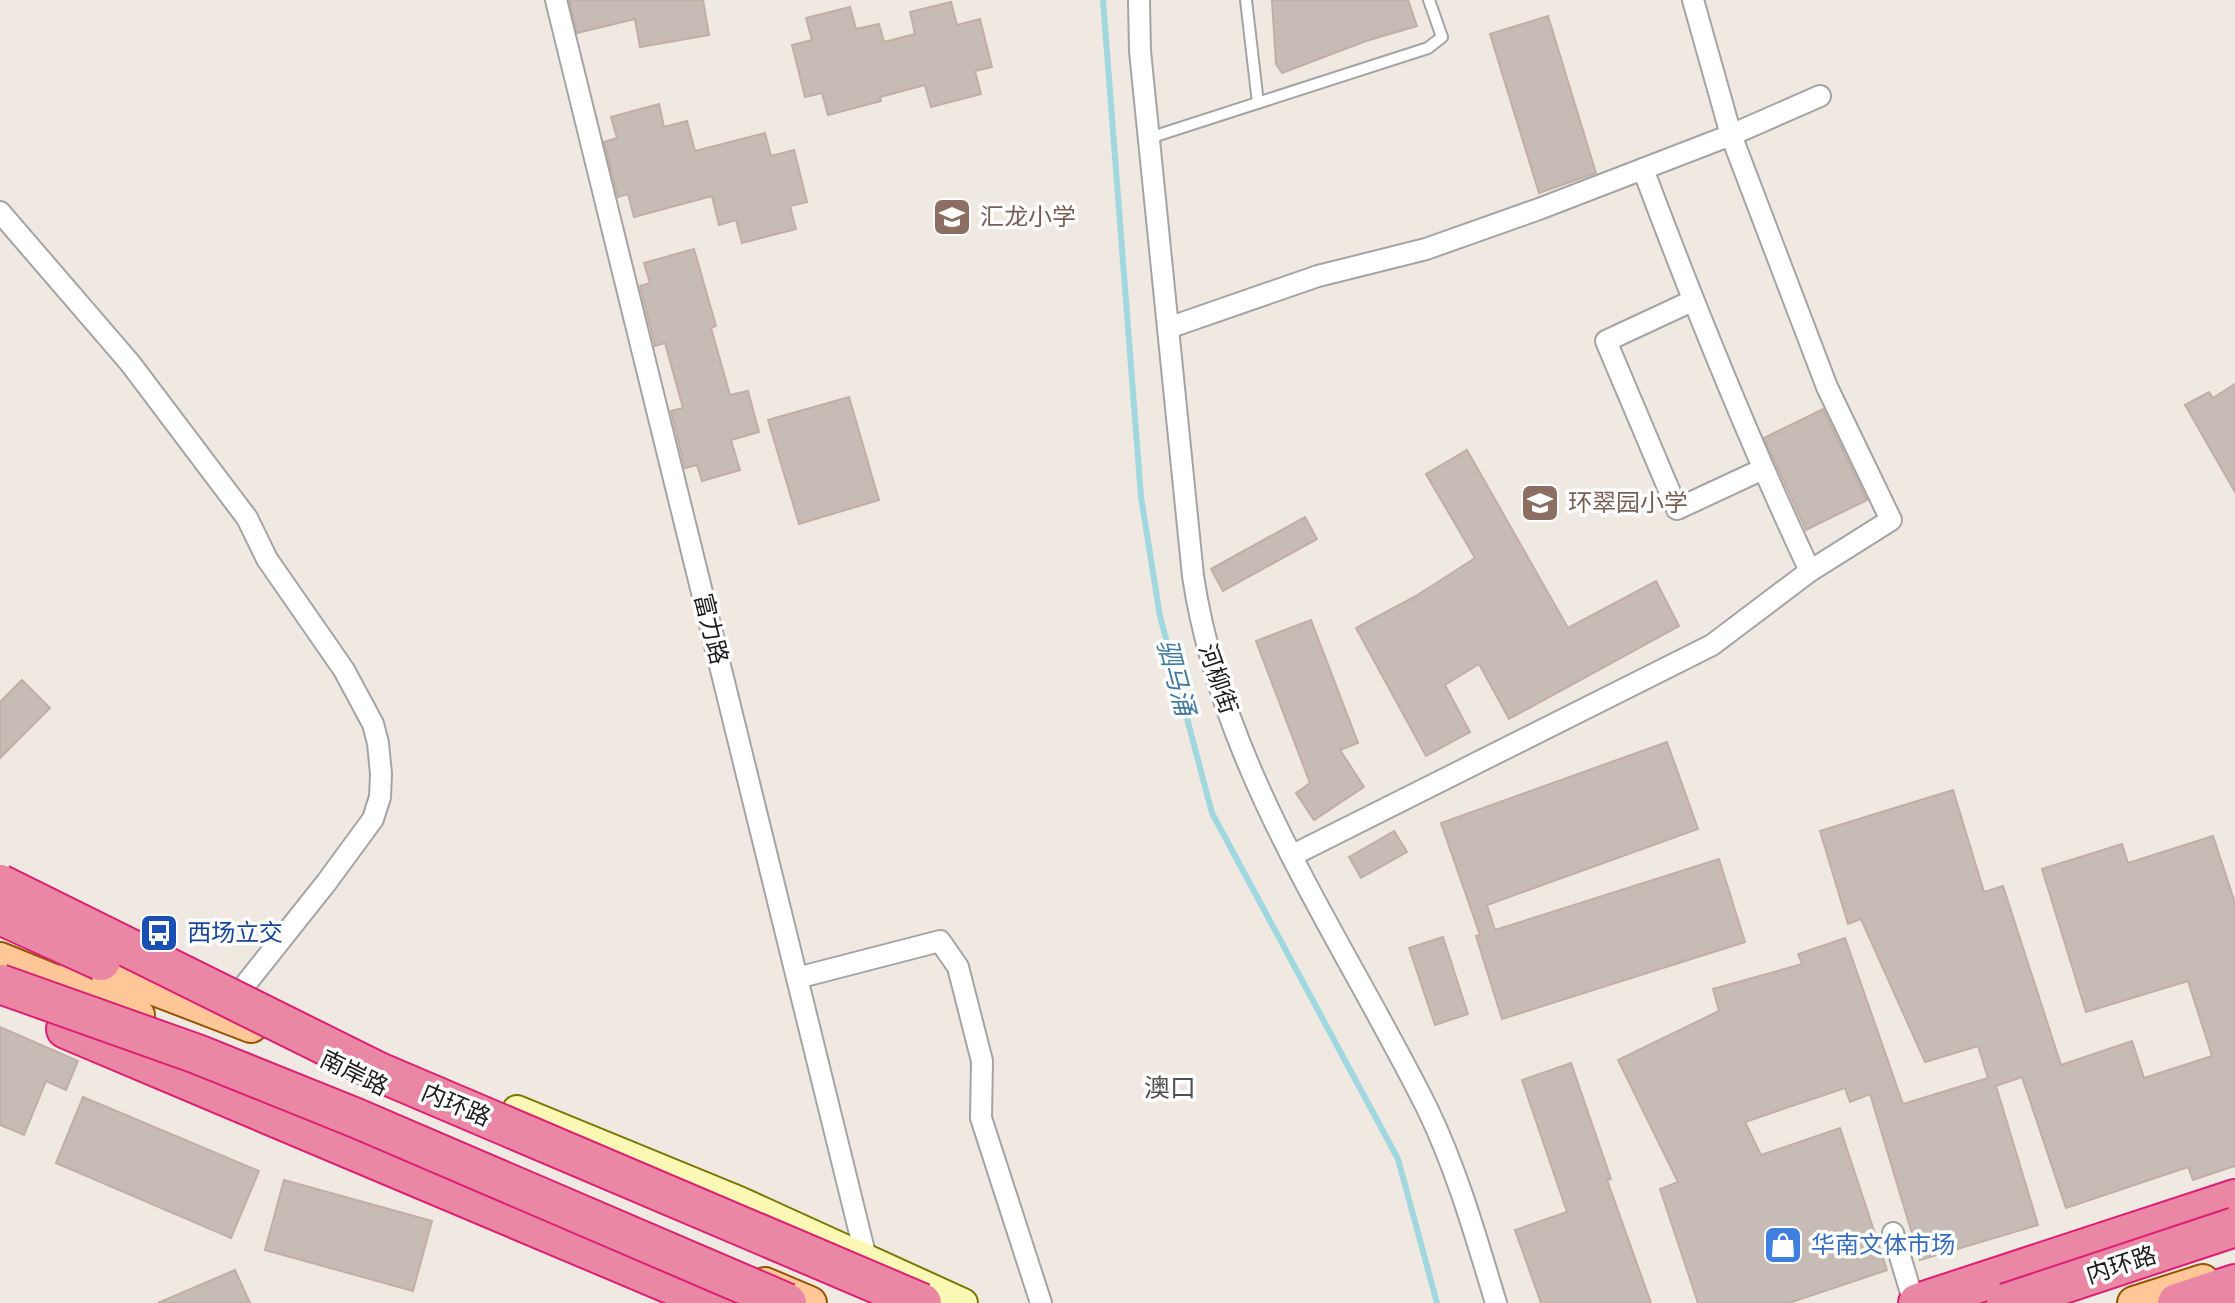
<svg xmlns="http://www.w3.org/2000/svg" width="2235" height="1303" viewBox="0 0 2235 1303" font-family="'Fira Sans','Noto Sans SC',sans-serif">
<rect width="100%" height="100%" fill="#efe9e2"/>
<g fill="none" stroke-linecap="round" stroke-linejoin="round">
<polyline stroke="#a1d7de" stroke-width="6" points="1103,0 1141,497 1160,616 1212,813 1398,1159 1437,1303"/>
</g>
<g fill="#c7bbb6" stroke="#c1aea4" stroke-width="2">
<polygon points="569,0 703,0 709,35 640,47 635,19 577,33"/>
<polygon points="1272,0 1408,0 1417,26 1366,41 1282,73 1276,64"/>
<polygon points="951,2 957,25 980,19 992,67 975,71 981,94 931,107 925,85 880,97 881,101 828,115 822,93 805,97 792,45 812,40 806,18 850,7 856,29 879,24 884,42 915,34 910,12"/>
<polygon points="1548,16 1596,173 1539,193 1490,34"/>
<polygon points="659,104 664,127 687,121 695,151 765,133 771,156 794,150 807,202 790,206 796,229 742,243 736,220 719,225 712,196 634,217 628,194 618,197 604,142 617,138 611,117"/>
<polygon points="694,249 716,326 711,328 730,395 748,391 759,432 731,440 740,470 702,481 697,465 685,468 671,411 683,408 665,343 655,346 640,286 650,283 644,263"/>
<polygon points="2235,384 2235,492 2185,405 2209,392 2213,398"/>
<polygon points="849,397 879,500 799,524 768,420"/>
<polygon points="1823,409 1867,500 1806,530 1764,438"/>
<polygon points="1467,450 1568,628 1656,581 1679,626 1509,719 1479,664 1445,685 1470,732 1426,756 1356,628 1416,596 1475,558 1426,474"/>
<polygon points="1305,517 1317,539 1223,591 1211,569"/>
<polygon points="1311,620 1358,743 1340,750 1364,787 1314,820 1296,793 1310,783 1256,641"/>
<polygon points="22,680 50,708 0,758 0,702"/>
<polygon points="1667,742 1698,829 1487,905 1495,930 1719,859 1745,942 1502,1019 1476,936 1480,935 1441,823"/>
<polygon points="1953,790 1984,892 2003,886 2061,1065 2132,1041 2144,1078 2212,1056 2188,981 2086,1012 2042,869 2122,844 2128,863 2213,836 2235,903 2235,1166 2193,1180 2188,1167 2066,1208 2022,1077 1996,1086 2038,1225 1920,1260 1870,1094 1850,1102 1845,1088 1745,1122 1761,1155 1840,1128 1887,1270 1789,1303 1698,1303 1660,1189 1678,1182 1618,1060 1719,1011 1713,989 1802,964 1798,954 1845,938 1903,1104 1988,1078 1978,1046 1925,1062 1861,919 1848,924 1820,831"/>
<polygon points="1394,831 1407,852 1361,878 1349,857"/>
<polygon points="1443,937 1468,1014 1435,1025 1409,948"/>
<polygon points="0,1027 78,1061 66,1090 46,1081 24,1135 0,1125"/>
<polygon points="1571,1063 1611,1179 1607,1180 1651,1303 1541,1303 1515,1230 1567,1212 1522,1080"/>
<polygon points="83,1097 259,1171 231,1238 56,1163"/>
<polygon points="284,1180 432,1221 413,1291 265,1250"/>
<polygon points="235,1270 250,1303 158,1303"/>
</g>
<g fill="none" stroke-linecap="round" stroke-linejoin="round">
<g stroke="#a4a4a4" stroke-width="14">
<g id="lane">
<polyline points="1246,0 1258,103"/>
<polyline points="1149,138 1428,48 1442,37 1429,0"/>
</g>
</g>
<g stroke="#a4a4a4" stroke-width="24">
<g id="street">
<polyline points="556,0 866,1258"/>
<path d="M 1139,0 L 1140,51 L 1193,576 C 1222,770 1341,936 1427,1108 C 1457,1170 1476,1237 1496,1303"/>
<path d="M 1643,169 C 1694,305 1748,439 1810,571"/>
<polyline points="0,212 130,363 247,518 267,559 344,670 373,724 378,743 381,774 380,797 373,819 326,883 241,990"/>
<polyline points="1692,301 1606,341 1677,509 1763,469"/>
<polyline points="1168,328 1318,276 1426,249 1539,209 1731,135 1820,96"/>
<polyline points="1293,855 1712,645 1810,571 1891,520 1827,387 1731,135 1693,0"/>
<polyline points="797,978 940,941 958,967 982,1061 981,1118 1041,1303"/>
<polyline points="1893,1233 1914,1303"/>
</g>
</g>
<g stroke="#777701" stroke-width="32">
<polyline id="secondary" points="517,1110 739,1201 963,1303"/>
</g>
<g stroke="#965400" stroke-width="36">
<g id="primary">
<polyline points="74,958 251,1026"/>
<polyline points="0,959 138,1015"/>
<polyline points="765,1284 810,1303"/>
<polyline points="2134,1303 2203,1281"/>
</g>
</g>
<g stroke="#de1e74" stroke-width="42">
<g id="highway">
<polyline points="66,1029 715,1303"/>
<polyline points="1918,1303 2235,1199"/>
<polyline points="2177,1303 2235,1284"/>
</g>
</g>
<use href="#lane" stroke="#fff" stroke-width="10"/>
<use href="#street" stroke="#fff" stroke-width="20"/>
<use href="#secondary" stroke="#fbf7b4" stroke-width="28"/>
<use href="#primary" stroke="#ffc797" stroke-width="32"/>
<use href="#highway" stroke="#e987a4" stroke-width="38"/>
<g stroke="#de1e74" stroke-width="42" stroke-linecap="butt">
<g id="highway-bridge">
<polyline points="0,884 379,1072 922,1303"/>
<polyline points="0,915 101,961"/>
<polyline points="0,984 197,1054 356,1118 787,1303"/>
<polyline points="2006,1303 2235,1227"/>
</g>
</g>
<use href="#highway-bridge" stroke="#e987a4" stroke-width="38"/>
</g>
<defs>
<g id="school-square" transform="scale(2)"><rect x="-9" y="-9" width="18" height="18" rx="4" fill="#8d6e63" stroke="#fff"/><path d="M0-5L7-2L0 1L-7-2ZM-4 1L0 2.5L4 1V4Q0 6-4 4Z" fill="#fff"/></g>
<g id="bus-square" transform="scale(2)"><rect x="-9" y="-9" width="18" height="18" rx="4" fill="#1a4fb4" stroke="#fff"/><path d="M-5-6H5V4H4V6H2V4H-2V6H-4V4H-5ZM-3.5-4V0h7V-4ZM-3.5 1.2v1.5H-2V1.2ZM2 1.2v1.5H3.5V1.2Z" fill="#fff"/></g>
<g id="shop-square" transform="scale(2)"><rect x="-9" y="-9" width="18" height="18" rx="4" fill="#3f7fe0" stroke="#fff"/><path d="M-5-2.5h2.3a2.7 3.5 0 0 1 5.4 0H5L5.5 6h-11ZM-1.5-2.5h3a1.5 2.3 0 0 0-3 0Z" fill="#fff"/></g>
</defs>
<g fill-rule="evenodd">
<use href="#school-square" x="952" y="217"/>
<use href="#school-square" x="1540" y="503"/>
<use href="#bus-square" x="159" y="933"/>
<use href="#shop-square" x="1783" y="1245"/>
</g>
<g text-anchor="middle" stroke-width="7" stroke-linejoin="round" paint-order="stroke">
<g font-size="24" fill="#785e54" stroke="#fff" text-anchor="start">
<text x="980" y="225">汇龙小学</text>
<text x="1568" y="511">环翠园小学</text>
</g>
<g font-size="24" fill="#1d1d1d" stroke="#fff">
<text transform="translate(711 629) rotate(76)" y="8">富力路</text>
<text transform="translate(1218 679) rotate(71)" y="8">河柳街</text>
<text transform="translate(354 1073) rotate(26)" y="8">南岸路</text>
<text transform="translate(456 1105) rotate(23)" y="8">内环路</text>
<text transform="translate(2121 1265) rotate(-18)" y="8">内环路</text>
</g>
<g font-size="24" fill="#164399" stroke="#fff" text-anchor="start">
<text x="187" y="941">西场立交</text>
</g>
<g font-size="24" fill="#366cbe" stroke="#fff" text-anchor="start">
<text x="1811" y="1253">华南文体市场</text>
</g>
<g font-size="26" font-style="italic" fill="#417aa0" stroke="#fff">
<text transform="translate(1176 677) rotate(75)" y="9">驷马涌</text>
</g>
<g font-size="26" fill="#505050" stroke="#fff">
<text x="1170" y="1097">澳口</text>
</g>
</g>
</svg>
